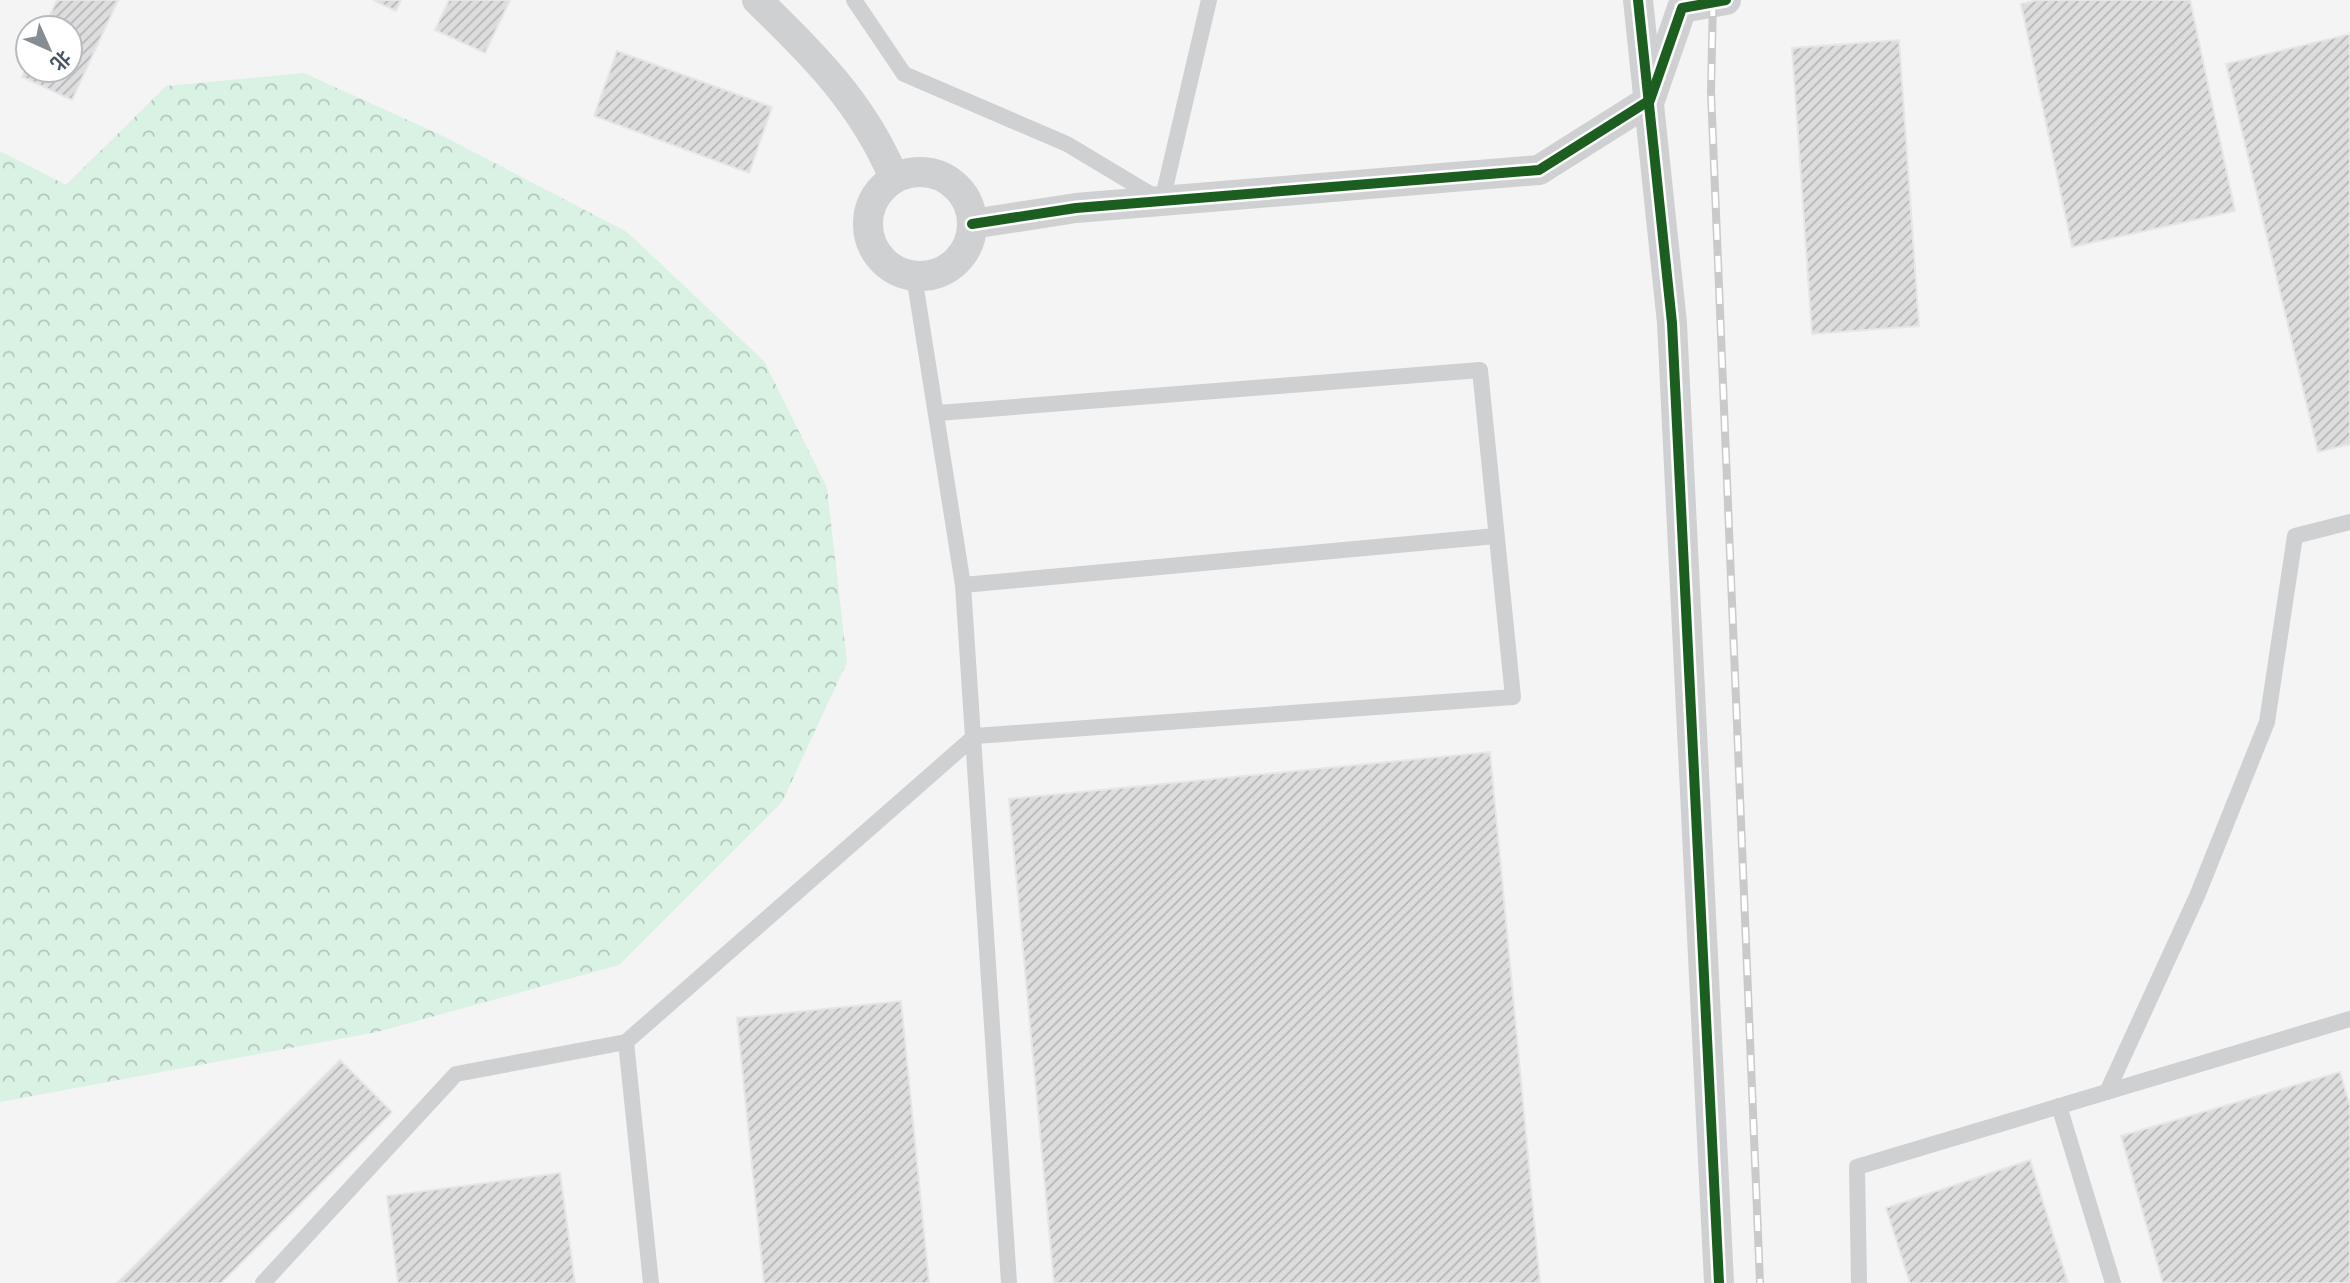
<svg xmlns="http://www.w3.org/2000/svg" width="2350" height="1283" viewBox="0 0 2350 1283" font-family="'Exo 2','Noto Sans SC',sans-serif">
<defs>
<pattern id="forest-crowns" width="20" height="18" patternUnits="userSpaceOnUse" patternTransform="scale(1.75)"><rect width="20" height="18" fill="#d9f2e3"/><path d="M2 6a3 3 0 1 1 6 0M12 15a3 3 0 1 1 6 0" fill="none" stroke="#b2c7bb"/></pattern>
<pattern id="building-hatch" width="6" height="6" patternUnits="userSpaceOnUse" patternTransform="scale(1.75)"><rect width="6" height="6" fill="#ddddde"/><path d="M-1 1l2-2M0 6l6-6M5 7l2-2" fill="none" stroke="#b5b6b7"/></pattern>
</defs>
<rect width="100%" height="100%" fill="#f4f4f4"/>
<polygon fill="url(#forest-crowns)" points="304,73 443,136 627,232 764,361 827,488 847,662 782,802 619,965 377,1032 0,1102 0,151 66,185 166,86"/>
<g fill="url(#building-hatch)" stroke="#e5e6e7" stroke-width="2">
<polygon points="57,0 118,0 72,100 22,77 28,63 28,70 70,70 70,28 44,28"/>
<polygon points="373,0 401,0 396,11"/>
<polygon points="449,0 510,0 485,53 435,30"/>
<polygon points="2038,0 2190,0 2235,211 2072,247 2021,4"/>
<polygon points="2350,34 2350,444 2318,452 2226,64"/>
<polygon points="1899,40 1919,326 1812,334 1792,48"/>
<polygon points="617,51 772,107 749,173 594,116"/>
<polygon points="1490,752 1540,1283 1054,1283 1009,799"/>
<polygon points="901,1001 929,1283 764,1283 737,1018"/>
<polygon points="340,1060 392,1112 221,1283 117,1283"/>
<polygon points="2340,1072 2350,1106 2350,1283 2163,1283 2121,1136"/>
<polygon points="2030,1160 2068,1283 1910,1283 1886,1208"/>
<polygon points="560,1173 575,1283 398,1283 387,1196"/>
</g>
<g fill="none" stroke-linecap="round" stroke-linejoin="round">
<g stroke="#ced0d2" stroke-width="16">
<polyline points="854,0 904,74 1067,144 1162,201 1209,0"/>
<polyline points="914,276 963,585 1009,1283"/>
<polyline points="963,585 1496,536"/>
<polyline points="2107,1092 2197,896 2267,722 2295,536 2350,522"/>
<polyline points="2059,1106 2113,1283"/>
<polyline points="263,1283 456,1074 626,1042"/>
<polyline points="651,1283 626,1042 975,736 1513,697 1480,370 938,413"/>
<polyline points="1859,1283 1857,1167 2350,1019"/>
</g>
<g stroke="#ced0d2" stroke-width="30">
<path d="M 757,0 C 813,54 864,105 894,178"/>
<polyline points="1638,0 1672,323 1719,1283"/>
<circle cx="920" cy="224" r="52"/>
<polyline points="972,224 1076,208 1539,170 1650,100 1682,8 1726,0"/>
</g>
<g stroke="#c9cacc" stroke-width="8">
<polyline id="rail" points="1713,0 1711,92 1760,1283"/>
</g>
<use href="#rail" stroke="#fff" stroke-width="5" stroke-dasharray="16" stroke-linecap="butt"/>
<g stroke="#fff" stroke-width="15">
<g id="cycleway">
<polyline points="1638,0 1672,323 1719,1283"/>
<polyline points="972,224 1076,208 1539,170 1650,100 1682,8 1726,0"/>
</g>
</g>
<use href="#cycleway" stroke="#1b5e20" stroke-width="10"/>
</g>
<g transform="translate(49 49) rotate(135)"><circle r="33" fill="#ffffff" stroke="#b7bbc0" stroke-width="2"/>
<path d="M0-5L12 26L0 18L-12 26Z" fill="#868d94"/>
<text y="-10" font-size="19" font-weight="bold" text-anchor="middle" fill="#4a5661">北</text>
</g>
</svg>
